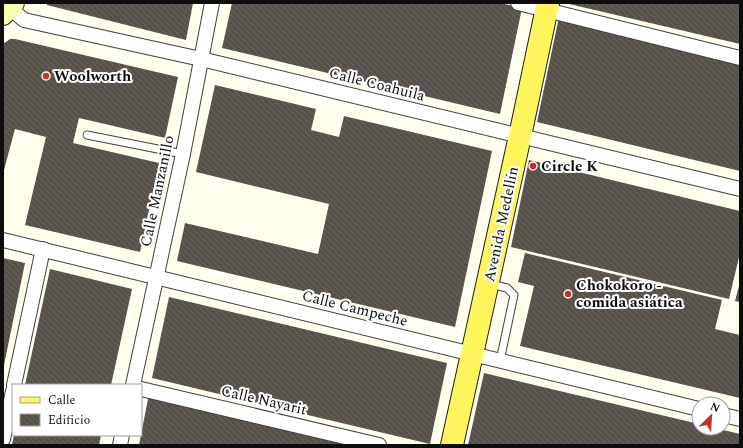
<svg xmlns="http://www.w3.org/2000/svg" width="743" height="448" viewBox="0 0 743 448" font-family="Spectral,serif">
<defs>
<pattern id="building-back-hatch" width="6" height="6" patternUnits="userSpaceOnUse"><rect width="6" height="6" fill="#575149"/><path d="M-1 5l2 2M0 0l6 6M5-1l2 2" fill="none" stroke="#6a655f"/></pattern>
</defs>
<rect width="100%" height="100%" fill="#ffe"/>
<g fill="url(#building-back-hatch)">
<polygon points="46,3 193,3 186,40 47,5"/>
<polygon points="232,3 500,3 522,8 500,114 222,48"/>
<polygon points="569,3 740,3 740,44 569,4"/>
<polygon points="559,17 740,60 740,171 537,122"/>
<polygon points="10,39 15,39 178,77 165,138 79,118 73,143 159,163 140,252 25,225 46,137 15,129 3,174 3,44"/>
<polygon points="215,85 316,109 311,130 339,137 344,116 492,151 455,327 177,261 185,223 318,254 329,204 196,172"/>
<polygon points="529,160 740,211 740,253 729,299 511,247"/>
<polygon points="525,253 722,300 715,329 740,335 740,398 520,346 534,286 518,282"/>
<polygon points="3,258 25,263 4,365 3,365"/>
<polygon points="50,269 132,289 111,385 25,385"/>
<polygon points="740,282 740,302 735,301"/>
<polygon points="169,297 447,363 430,444 152,378"/>
<polygon points="484,373 699,424 699,428 715,428 740,434 740,445 468,445"/>
<polygon points="149,394 360,445 139,445"/>
<polygon points="14,435 101,435 99,445 12,445"/>
</g>
<g fill="none" stroke-linecap="round" stroke-linejoin="round">
<g stroke="#404040" stroke-width="9">
<g id="service">
<polyline points="87,135 183,154"/>
<polyline points="490,284 507,288 514,295 500,361"/>
</g>
</g>
<g stroke="#404040" stroke-width="16">
<g id="minor">
<polyline points="518,3 740,58"/>
<polyline points="10,8 24,20 201,59 740,189"/>
<polyline points="3,240 699,409"/>
<polyline points="14,385 43,249"/>
<polyline points="133,385 183,154 212,3"/>
<polyline points="141,389 379,445"/>
<polyline points="723,415 740,419"/>
<polyline points="3,439 13,391"/>
<polyline points="120,445 122,435"/>
</g>
</g>
<g stroke="#2f2f2f" stroke-width="22">
<polyline id="secondary" points="3,15 14,3"/>
</g>
<g stroke="#1e1e1e" stroke-width="24">
<polyline id="primary" points="452,445 520,136 548,3"/>
</g>
<use href="#service" stroke="#fff" stroke-width="7"/>
<use href="#minor" stroke="#fff" stroke-width="14"/>
<use href="#secondary" stroke="#f9ffa9" stroke-width="20"/>
<use href="#primary" stroke="#fff65e" stroke-width="22"/>
</g>
<g fill="#ca3119" stroke="#fff" stroke-width="1.5">
<circle cx="46" cy="76" r="4"/>
<circle cx="533" cy="166" r="4"/>
<circle cx="568" cy="294" r="4"/>
</g>
<g text-anchor="middle" stroke-width="4" stroke-linejoin="round" paint-order="stroke">
<g font-size="15" font-weight="bold" fill="#0d0d0d" stroke="#fff" text-anchor="start">
<text x="54" y="81">Woolworth</text>
<text x="541" y="171">Circle K</text>
<text x="576" y="290">Chokokoro -<tspan x="576" dy="17">comida asiática</tspan></text>
</g>
<g font-size="15" fill="#0d0d0d" stroke="#fff">
<text transform="translate(377 84) rotate(14)" y="5">Calle Coahuila</text>
<text transform="translate(157 191) rotate(-78)" y="5">Calle Manzanillo</text>
<text transform="translate(501 224) rotate(-78)" y="5">Avenida Medellín</text>
<text transform="translate(355 308) rotate(14)" y="5">Calle Campeche</text>
<text transform="translate(264 400) rotate(13)" y="5">Calle Nayarit</text>
</g>
</g>
<rect width="743" height="448" fill="none" stroke="#0d0d0d" stroke-width="8"/>
<rect x="12" y="384" width="130" height="52" fill="#ffffff" stroke="#9e9e9e"/>
<rect x="20" y="397" width="20" height="6" fill="#fff65e" stroke="#9e9e9e"/>
<text x="48" y="404" font-size="12" fill="#0d0d0d">Calle</text>
<rect x="20" y="414" width="20" height="12" fill="url(#building-back-hatch)" stroke="#9e9e9e"/>
<text x="48" y="424" font-size="12" fill="#0d0d0d">Edificio</text>
<g transform="translate(711 416) rotate(25)"><circle r="19" fill="#ffffff" stroke="#9e9e9e"/>
<path d="M0-3L7 15L0 10L-7 15Z" fill="#ca3119"/>
<text y="-6" font-size="11" font-weight="bold" text-anchor="middle" fill="#0d0d0d">N</text>
</g>
</svg>
